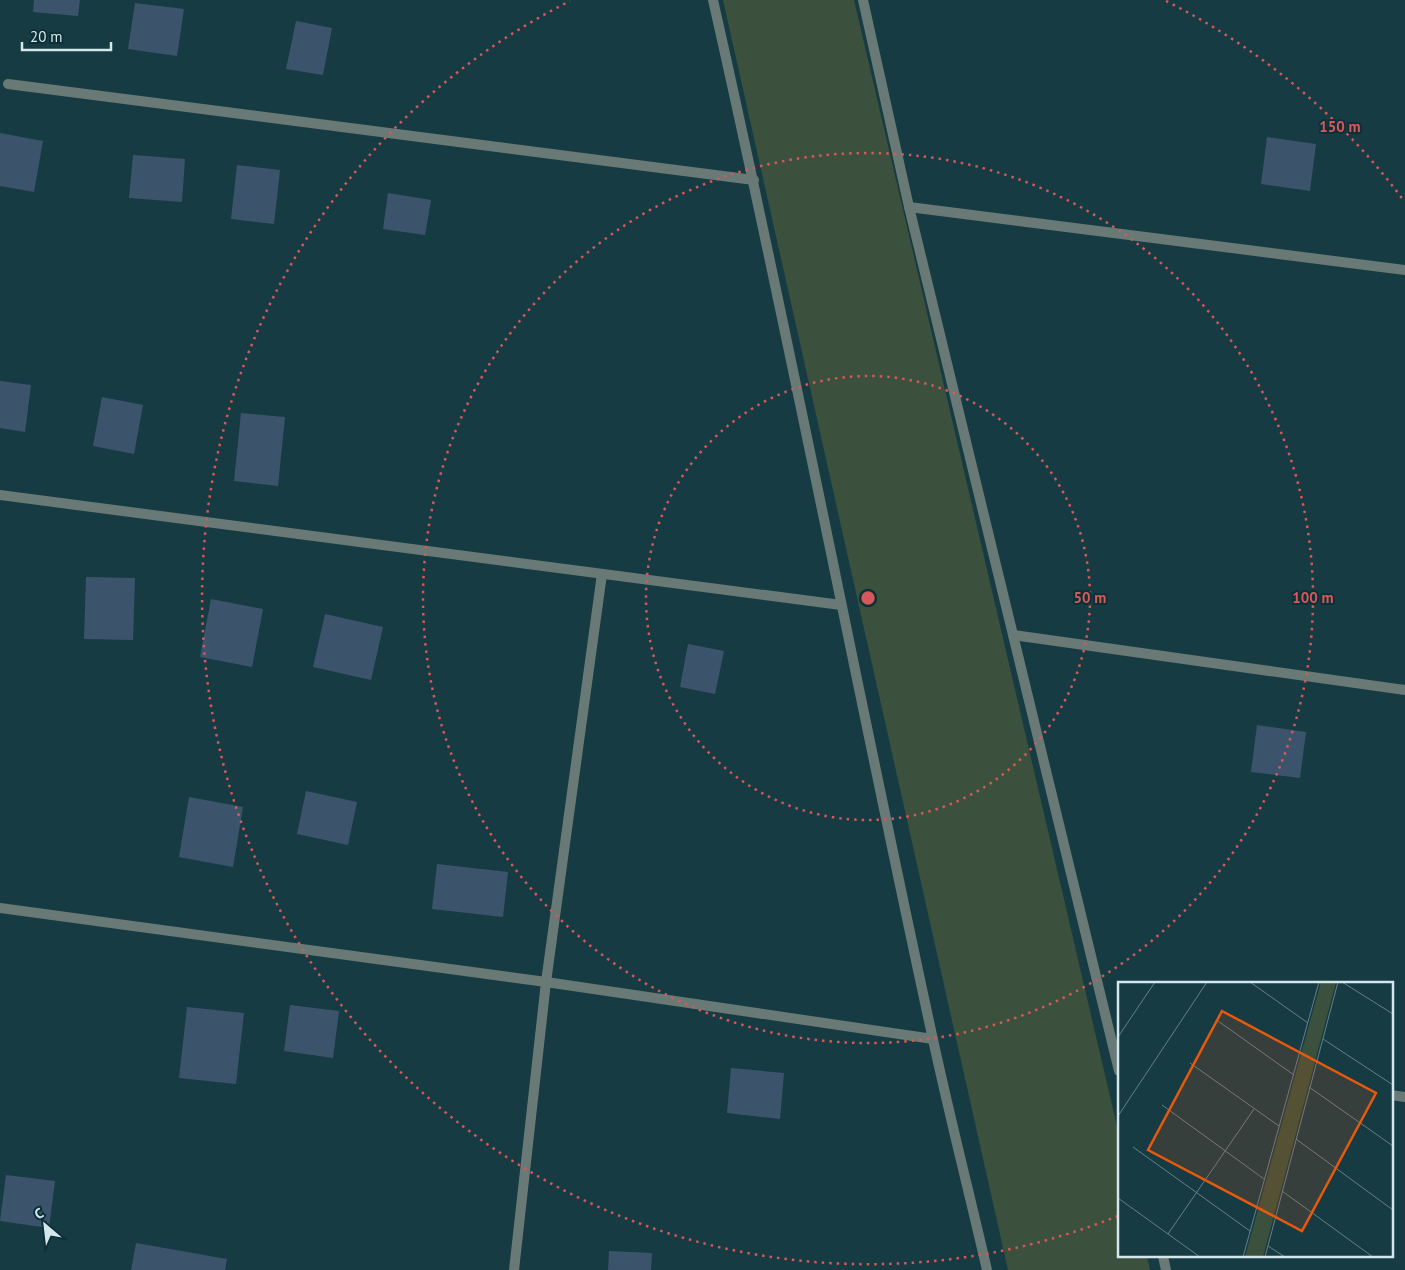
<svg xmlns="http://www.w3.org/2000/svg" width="1405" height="1270" viewBox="0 0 1405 1270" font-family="'PT Sans',sans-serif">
<rect width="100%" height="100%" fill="#173b43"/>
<polygon fill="#3b513d" points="723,0 854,0 1119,1135 1119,1256 1147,1256 1150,1270 1008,1270"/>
<g fill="#3c546b">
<polygon points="34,0 80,0 78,16 33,12"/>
<polygon points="135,3 184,9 177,56 128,49"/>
<polygon points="296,21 332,28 323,75 286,69"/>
<polygon points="0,133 43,141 34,192 0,186"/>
<polygon points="1267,137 1316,144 1310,191 1261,184"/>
<polygon points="133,155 185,159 182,202 129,198"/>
<polygon points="237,165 280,170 274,224 231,219"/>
<polygon points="388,193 431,200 425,235 383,229"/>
<polygon points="0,381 31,385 25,432 0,428"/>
<polygon points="102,397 143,405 134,454 93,446"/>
<polygon points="241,413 285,417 278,486 234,481"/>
<polygon points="86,577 135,578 133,640 84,639"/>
<polygon points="211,599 263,609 252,667 200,657"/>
<polygon points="325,614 383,627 371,680 313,667"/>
<polygon points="688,644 724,651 715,694 680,687"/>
<polygon points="1257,725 1306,732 1300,778 1251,772"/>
<polygon points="306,791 357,802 348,845 297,834"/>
<polygon points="189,797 243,807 233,867 179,857"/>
<polygon points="437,864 508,872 503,917 432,909"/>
<polygon points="290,1005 339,1011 333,1058 284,1051"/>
<polygon points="187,1007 244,1013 236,1084 179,1078"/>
<polygon points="731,1068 784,1073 780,1119 727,1113"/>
<polygon points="6,1175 55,1181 49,1228 0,1221"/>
<polygon points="136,1243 227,1259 225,1270 131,1270"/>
<polygon points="609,1251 652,1253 651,1270 608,1270"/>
</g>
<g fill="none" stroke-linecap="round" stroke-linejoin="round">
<g stroke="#697a76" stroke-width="10">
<path d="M 713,0 C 791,344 857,690 932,1035 C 949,1114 969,1192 987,1270"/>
<polyline points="863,0 909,207 1119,1071"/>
<polyline points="8,84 754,180"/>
<polyline points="909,207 1405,270"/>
<polyline points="0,495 841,605"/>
<polyline points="1013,635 1405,690"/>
<polyline points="0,908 546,982 933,1039"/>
<polyline points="1391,1095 1405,1097"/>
<polyline points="1163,1256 1166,1270"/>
<polyline points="514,1270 546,982 602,574"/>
</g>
</g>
<g fill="none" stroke="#d65859" stroke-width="2.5" stroke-dasharray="2.5 5">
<circle cx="868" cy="598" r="222"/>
<circle cx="868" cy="598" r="445"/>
<path d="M1118 1216A667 667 0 0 1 570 1M1166 1A667 667 0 0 1 1404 201"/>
</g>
<g transform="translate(1118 982)">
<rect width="275" height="275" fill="#173b43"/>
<path d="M 203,0 L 218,0 L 145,275 L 127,275 Z" fill="#3b513d"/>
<path fill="none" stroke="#638087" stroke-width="1" d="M 132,0 L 190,41M 224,0 L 275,32M 100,39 L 176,93M 0,55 L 37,0M 205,57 L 275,103M 72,81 L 161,144M 191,105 L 275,164M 44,123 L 146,197M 0,134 L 89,0M 178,157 L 275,228M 15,165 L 132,249M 164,209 L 255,275M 0,216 L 82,275M 50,252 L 136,127M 150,264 L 167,275M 125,275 L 201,0M 147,275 L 220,0"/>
<path fill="#e8590c" fill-opacity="0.15" stroke="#e8590c" stroke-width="2.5" d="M 104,29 L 258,111 L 184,249 L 30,168 Z"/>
<rect width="275" height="275" fill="none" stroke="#d4e8ec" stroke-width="2.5"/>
</g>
<circle cx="868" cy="598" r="8" fill="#d65859" stroke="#0c3038" stroke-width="2.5"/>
<g font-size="15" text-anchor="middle" font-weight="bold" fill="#d65859" stroke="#0c3038" stroke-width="4" stroke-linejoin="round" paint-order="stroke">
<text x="1340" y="132">150 m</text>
<text x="1090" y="603">50 m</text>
<text x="1313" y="603">100 m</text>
</g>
<g transform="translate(45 1225) rotate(332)" stroke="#0c3038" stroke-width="4" paint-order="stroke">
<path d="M0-4L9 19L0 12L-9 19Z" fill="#d4e8ec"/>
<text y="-8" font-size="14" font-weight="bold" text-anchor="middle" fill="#d4e8ec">С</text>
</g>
<path d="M22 42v8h89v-8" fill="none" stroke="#d4e8ec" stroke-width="2.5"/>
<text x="30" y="42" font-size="15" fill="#d4e8ec" stroke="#0c3038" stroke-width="4" paint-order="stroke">20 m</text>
</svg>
